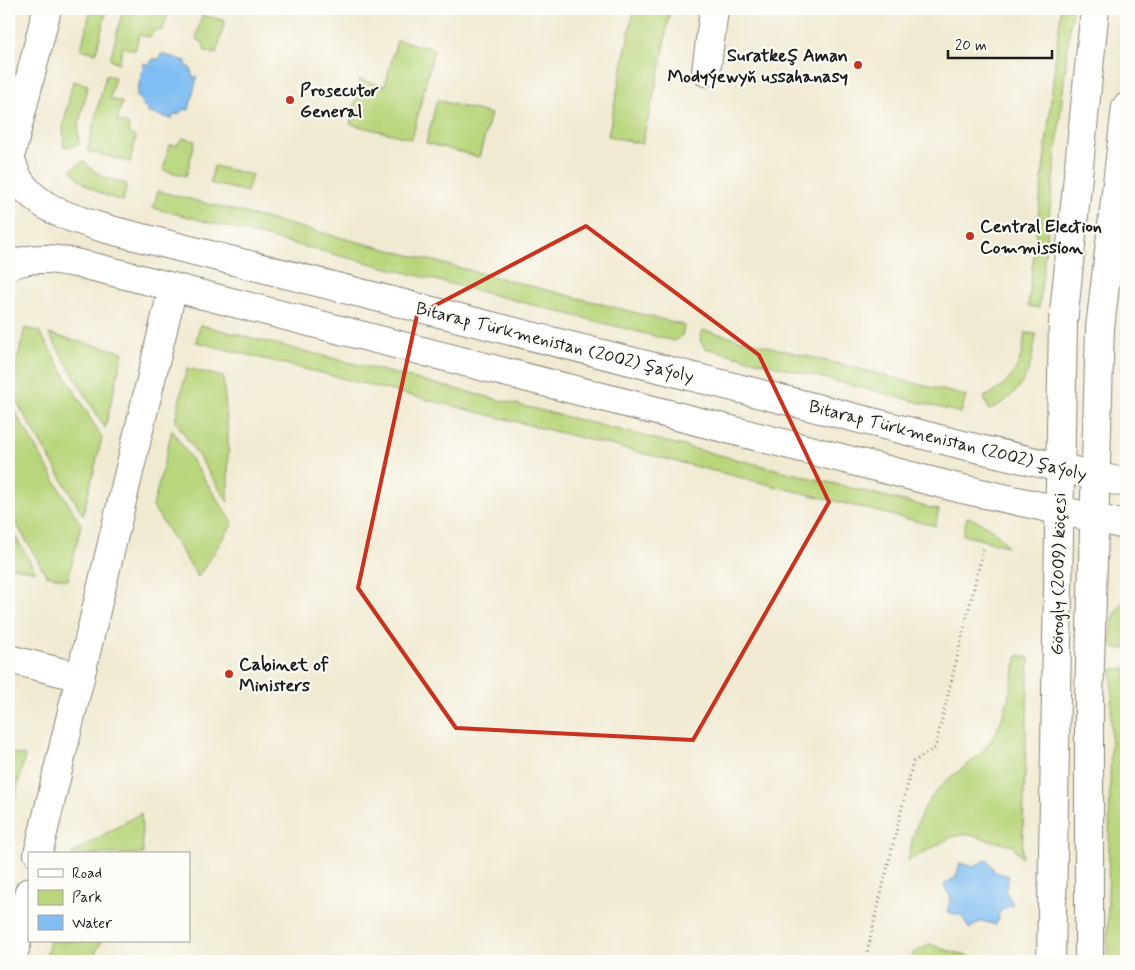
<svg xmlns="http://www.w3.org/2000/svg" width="1135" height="970" viewBox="0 0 1135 970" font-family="Mynerve,sans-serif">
<rect width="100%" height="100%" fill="#fdfcf7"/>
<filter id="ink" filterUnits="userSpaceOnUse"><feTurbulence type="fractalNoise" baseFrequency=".02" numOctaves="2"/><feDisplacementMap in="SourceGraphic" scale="10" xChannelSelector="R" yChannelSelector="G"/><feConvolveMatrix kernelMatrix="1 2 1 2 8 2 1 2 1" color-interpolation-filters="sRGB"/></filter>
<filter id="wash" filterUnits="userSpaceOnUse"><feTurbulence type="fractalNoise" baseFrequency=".0096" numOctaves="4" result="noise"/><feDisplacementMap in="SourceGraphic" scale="20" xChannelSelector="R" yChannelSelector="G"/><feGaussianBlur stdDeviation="1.12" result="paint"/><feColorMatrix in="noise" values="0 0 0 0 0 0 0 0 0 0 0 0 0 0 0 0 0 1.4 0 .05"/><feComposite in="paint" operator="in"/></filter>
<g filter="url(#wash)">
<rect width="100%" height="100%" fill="#f1ead2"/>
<g fill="#b9d67d" stroke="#6a794c">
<polygon points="91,9 107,9 96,53 81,49"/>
<polygon points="123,9 169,9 163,30 155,30 150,37 139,35 135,50 123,47 119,63 110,60"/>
<polygon points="634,9 670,9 662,60 642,144 608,136"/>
<polygon points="1061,9 1072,9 1039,308 1028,306"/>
<polygon points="202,15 225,21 216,54 205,51 203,43 196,39"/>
<polygon points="397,40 434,49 412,139 350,124 360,80 385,86"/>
<polygon points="106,75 115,77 110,99 122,102 117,121 128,124 129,133 136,137 130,162 87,151"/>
<polygon points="73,81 88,85 78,128 79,145 64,147 63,127"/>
<polygon points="437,100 491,114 479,157 426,143"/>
<polygon points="183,138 195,141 186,176 163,170 169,145 177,145"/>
<path d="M 84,161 C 95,176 110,179 127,184 L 123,201 C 104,196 82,187 71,169 Z"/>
<polygon points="214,166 252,175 247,192 210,183"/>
<polygon points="158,191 684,325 682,336 674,341 153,208"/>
<polygon points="200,325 939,510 935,526 196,342"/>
<polygon points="25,328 39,331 102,438 83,515 10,390"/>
<polygon points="703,330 966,396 961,413 705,348 700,341"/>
<path d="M 1025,333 L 1036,334 C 1032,369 1024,394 989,410 L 984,397 C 1014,384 1022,363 1025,333 Z"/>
<polygon points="49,334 123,352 105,428"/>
<polygon points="1124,344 1126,345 1126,404 1121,382"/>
<polygon points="187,368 223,377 228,433 228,502 175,420"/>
<polygon points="9,402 81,525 68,580 46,575 9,511"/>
<polygon points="172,430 233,523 198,577 153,507"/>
<path d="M 967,517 C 982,522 999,531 1007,546 L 963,535 Z"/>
<polygon points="9,526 36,572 9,566"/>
<path d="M 1126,599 L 1126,649 L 1113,648 L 1110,646 C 1112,626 1111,613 1126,599 Z"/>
<path d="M 1018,655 L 1029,658 L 1022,858 L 1013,846 L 966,834 L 952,837 L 908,861 C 913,829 923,799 950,778 C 964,767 980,757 990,742 C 1007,718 1011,683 1018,655 Z"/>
<polygon points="1112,669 1126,669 1126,961 1107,961"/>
<polygon points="9,752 25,756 11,811 9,813"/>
<polygon points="141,813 143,854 72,854 72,853"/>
<polygon points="50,941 102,941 90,961 45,961"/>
<polygon points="930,944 943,949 987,961 916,961 912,954"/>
</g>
<g fill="#7fbdf2" stroke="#4e6c87">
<polygon points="161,54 186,61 186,65 191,69 192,76 197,77 189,110 184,109 179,114 173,115 172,119 147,112 147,108 142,105 140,98 136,97 144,63 149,65 153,59 160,59"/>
<polygon points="987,859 995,872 1009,876 1005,890 1013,904 1000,911 996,925 982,921 969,929 962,916 947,912 951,898 943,885 956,877 960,863 974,867"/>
</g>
</g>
<g filter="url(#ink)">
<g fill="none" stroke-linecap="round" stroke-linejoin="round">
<g stroke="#868377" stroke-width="30">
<g id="minor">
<polyline points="706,72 714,9"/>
<path d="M 10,157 C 13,165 16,176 21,183 C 43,212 75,219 107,229 L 967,446 L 1126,483"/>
<polyline points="9,162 47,9"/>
<path d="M 9,266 C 37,252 69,262 98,268 L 958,488 L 1126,525"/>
<polyline points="9,659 80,677"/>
<polyline points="38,854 173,287"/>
<polyline points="12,961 29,892"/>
<polyline points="1051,961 1063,323 1095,9"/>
<polyline points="1089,961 1089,698 1100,328 1126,107"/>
</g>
</g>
<polyline stroke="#868377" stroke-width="3" stroke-dasharray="1 4" stroke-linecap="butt" points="866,961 865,960 913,762 935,748 984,546"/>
<use href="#minor" stroke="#fff" stroke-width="28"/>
</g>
</g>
<path fill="none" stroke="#c8321e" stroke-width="4" stroke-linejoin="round" d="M 586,226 L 759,355 L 829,502 L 693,740 L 456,728 L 358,588 L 417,315 Z"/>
<g fill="#c8321e" stroke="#fdfcf7" stroke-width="2">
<circle cx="858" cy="65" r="5"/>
<circle cx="290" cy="100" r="5"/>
<circle cx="970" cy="236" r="5"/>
<circle cx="229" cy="674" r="5"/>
</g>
<g text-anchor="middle" stroke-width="4.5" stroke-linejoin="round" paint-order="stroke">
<g font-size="18" font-weight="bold" fill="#1c1c1c" stroke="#fdfcf7" text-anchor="start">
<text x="848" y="61" text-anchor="end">Suratkeş Aman<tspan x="848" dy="21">Modyýewyň ussahanasy</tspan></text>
<text x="300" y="96">Prosecutor<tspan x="300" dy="21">General</tspan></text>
<text x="980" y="232">Central Election<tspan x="980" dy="21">Commission</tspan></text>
<text x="239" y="670">Cabinet of<tspan x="239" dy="21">Ministers</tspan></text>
</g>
<g font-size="18" fill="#1c1c1c" stroke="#fdfcf7">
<text transform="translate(555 342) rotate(14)" y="6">Bitarap Türkmenistan (2002) şaýoly</text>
<text transform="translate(948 440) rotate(14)" y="6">Bitarap Türkmenistan (2002) şaýoly</text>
<text transform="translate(1058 574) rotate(-89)" y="6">Görogly (2009) köçesi</text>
</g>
</g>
<rect width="1135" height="970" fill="none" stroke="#fdfcf7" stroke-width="30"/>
<rect x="28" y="852" width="162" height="90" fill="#fdfcf7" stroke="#a3a29f"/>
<rect x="38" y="869" width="25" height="8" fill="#ffffff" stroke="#a3a29f"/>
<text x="72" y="878" font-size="15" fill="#1c1c1c">Road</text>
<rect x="38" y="890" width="25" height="15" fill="#b9d67d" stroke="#a3a29f"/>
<text x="72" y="902" font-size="15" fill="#1c1c1c">Park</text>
<rect x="38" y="915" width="25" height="15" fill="#7fbdf2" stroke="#a3a29f"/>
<text x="72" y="928" font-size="15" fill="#1c1c1c">Water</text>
<path d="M948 50v8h104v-8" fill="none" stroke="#1c1c1c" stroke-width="2.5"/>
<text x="955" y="50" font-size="15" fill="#1c1c1c" stroke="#fdfcf7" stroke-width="4" paint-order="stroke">20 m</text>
</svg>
